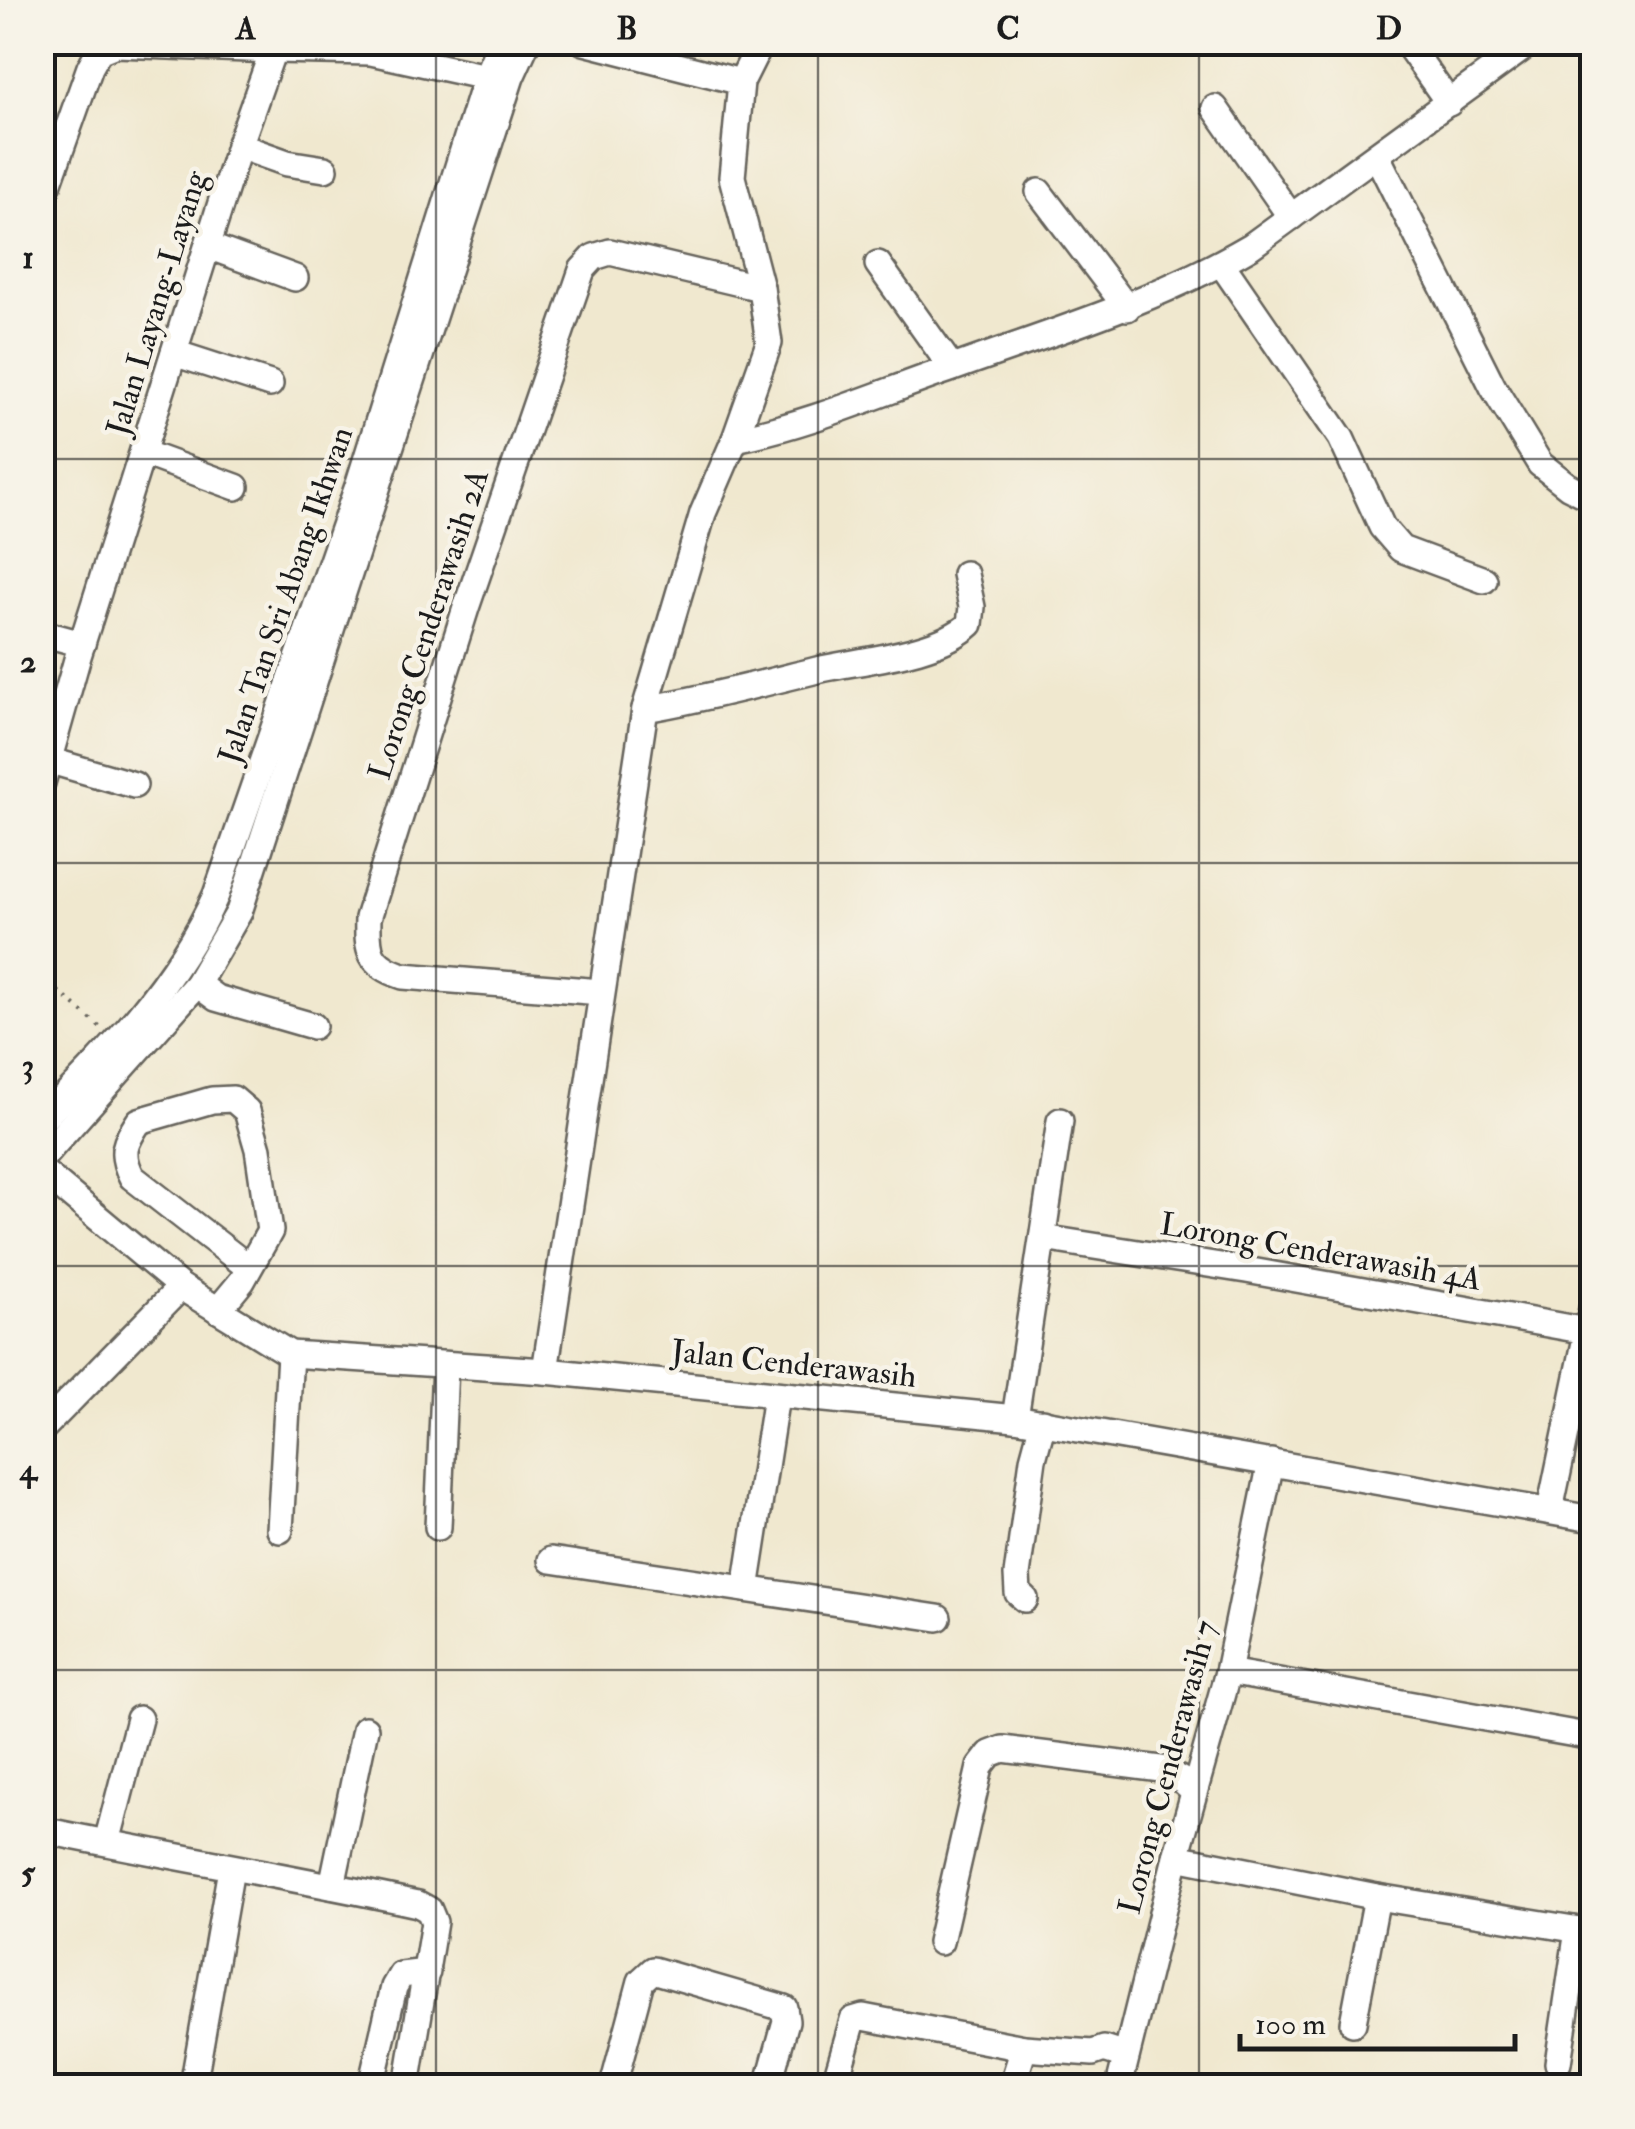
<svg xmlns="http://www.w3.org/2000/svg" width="1635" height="2129" viewBox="0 0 1635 2129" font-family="'IM FELL Double Pica',serif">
<rect width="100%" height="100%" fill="#f7f3e8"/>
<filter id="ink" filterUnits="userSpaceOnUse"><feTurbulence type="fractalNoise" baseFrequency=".01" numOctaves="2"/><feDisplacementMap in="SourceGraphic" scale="20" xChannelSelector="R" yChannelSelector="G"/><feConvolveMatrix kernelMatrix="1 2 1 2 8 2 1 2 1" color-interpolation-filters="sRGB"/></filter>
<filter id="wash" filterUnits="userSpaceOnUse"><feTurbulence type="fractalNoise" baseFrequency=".0048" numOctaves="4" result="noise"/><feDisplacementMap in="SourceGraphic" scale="40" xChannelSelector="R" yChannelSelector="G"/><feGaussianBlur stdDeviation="2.25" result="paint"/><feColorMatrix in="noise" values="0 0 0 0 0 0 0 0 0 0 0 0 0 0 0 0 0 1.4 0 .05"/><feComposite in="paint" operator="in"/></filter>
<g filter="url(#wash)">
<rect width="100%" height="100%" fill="#f0e8cf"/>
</g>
<g filter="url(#ink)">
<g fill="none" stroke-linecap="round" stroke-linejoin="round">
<g stroke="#66635b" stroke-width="30">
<g id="minor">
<polyline points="584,42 741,82"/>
<polyline points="1406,42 1449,103"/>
<polyline points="1592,42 1592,46"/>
<polyline points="1215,108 1291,217"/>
<polyline points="239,146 287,163 325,169"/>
<polyline points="1377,156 1493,387 1540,464 1568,486 1592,498"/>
<polyline points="1039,192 1127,308"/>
<polyline points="42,202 90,67 99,51 116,44 273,50"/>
<polyline points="208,246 295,278"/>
<polyline points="1221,263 1341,438 1382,527 1401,549 1484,580"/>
<polyline points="878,264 952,368"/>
<polyline points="174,353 270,384"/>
<path d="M 735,439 C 811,424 880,393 953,368 C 1055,331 1157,301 1251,246 L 1531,42"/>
<polyline points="143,453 236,487"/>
<polyline points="42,633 82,644"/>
<path d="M 645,709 C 704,699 760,684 817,670 C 861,660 938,654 970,624 L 972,607 L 965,574"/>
<polyline points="51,761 134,785"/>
<polyline points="42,783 78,656 239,146 273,50 371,52 486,77"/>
<polyline points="197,984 216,998 313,1026"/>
<path d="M 601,992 L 403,976 C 369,965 367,951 368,918 L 466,608 L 582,270 L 594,257 L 610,252 L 761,288"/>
<path d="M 42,1120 C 110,1051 176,984 216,895 L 359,483 L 486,77 L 501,42"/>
<polyline points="42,1158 197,984 239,912 511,77 527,42"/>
<polyline points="42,1171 181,1287 290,1354 545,1371 1015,1418 1592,1519"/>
<polyline points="1043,1238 1246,1270 1587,1331"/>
<path d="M 218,1310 L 242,1281 L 270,1231 L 258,1149 L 247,1111 L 233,1099 L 212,1100 L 139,1121 C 125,1143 119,1152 132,1177 L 248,1267"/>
<polyline points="545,1371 645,709 703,513 735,439 769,343 761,288 732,177 741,82 761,42"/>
<polyline points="1015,1418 1060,1121"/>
<polyline points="42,1429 181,1287"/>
<polyline points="1550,1510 1592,1309"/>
<polyline points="438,1527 445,1365"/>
<polyline points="280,1530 290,1354"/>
<polyline points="551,1560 938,1618"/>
<polyline points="746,1589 776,1396"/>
<polyline points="1025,1599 1018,1593 1017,1575 1033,1459 1043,1422"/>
<polyline points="1228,1672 1592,1737"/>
<path d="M 42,1830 C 167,1856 293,1877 418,1904 L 429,1910 L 434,1922 L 407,2086"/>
<polyline points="107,1842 139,1719"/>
<polyline points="42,1856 48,1832"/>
<polyline points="1176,1857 1377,1897 1592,1932"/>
<polyline points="332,1886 365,1729"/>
<polyline points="940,1942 980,1767 990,1754 1003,1749 1161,1769 1183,1781 1194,1791"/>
<polyline points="1353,2023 1377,1897"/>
<polyline points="1558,2063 1578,1930"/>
<polyline points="193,2086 231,1869"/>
<polyline points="371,2086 394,1987 401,1975 427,1972"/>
<polyline points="613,2086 641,1981 653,1970 784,2008 786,2021 768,2086"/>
<polyline points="834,2086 853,2020 863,2017 1024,2048 1093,2053 1104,2049 1126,2056"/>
<polyline points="1012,2086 1024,2048"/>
<polyline points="1119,2086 1176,1857 1228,1672 1271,1462"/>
</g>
</g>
<polyline stroke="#66635b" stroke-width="4" stroke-dasharray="2.5 8" stroke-linecap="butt" points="42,977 103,1030"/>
<use href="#minor" stroke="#fff" stroke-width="25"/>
</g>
</g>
<path fill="none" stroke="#1c1c1c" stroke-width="2.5" stroke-opacity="0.55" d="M 436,42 L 436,2086M 818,42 L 818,2086M 1199,42 L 1199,2086M 42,459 L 1592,459M 42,863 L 1592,863M 42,1266 L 1592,1266M 42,1670 L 1592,1670"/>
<g text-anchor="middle" stroke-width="9" stroke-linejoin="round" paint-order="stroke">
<g font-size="32" fill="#1c1c1c" stroke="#f7f3e8">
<text transform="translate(156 303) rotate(-73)" y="11">Jalan Layang-Layang</text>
<text transform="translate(285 595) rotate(-71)" y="11">Jalan Tan Sri Abang Ikhwan</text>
<text transform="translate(428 624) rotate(-72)" y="11">Lorong Cenderawasih 2A</text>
<text transform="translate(1321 1251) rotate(10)" y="11">Lorong Cenderawasih 4A</text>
<text transform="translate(794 1363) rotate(6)" y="11">Jalan Cenderawasih</text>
<text transform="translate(1167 1767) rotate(-75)" y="11">Lorong Cenderawasih 7</text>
</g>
</g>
<rect width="1635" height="2129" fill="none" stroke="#f7f3e8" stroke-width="110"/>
<path d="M1240 2034v15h275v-15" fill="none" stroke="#1c1c1c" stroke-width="5"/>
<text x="1255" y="2034" font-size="30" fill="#1c1c1c" stroke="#f7f3e8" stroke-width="8" paint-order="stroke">100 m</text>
<rect x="55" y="55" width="1525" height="2019" fill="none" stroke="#1c1c1c" stroke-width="4"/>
<g font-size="32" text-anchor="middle" font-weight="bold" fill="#1c1c1c">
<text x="246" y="39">A</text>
<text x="627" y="39">B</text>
<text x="1008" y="39">C</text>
<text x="1389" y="39">D</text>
<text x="28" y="268">1</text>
<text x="28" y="672">2</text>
<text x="28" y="1076">3</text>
<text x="28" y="1480">4</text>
<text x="28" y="1883">5</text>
</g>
</svg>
